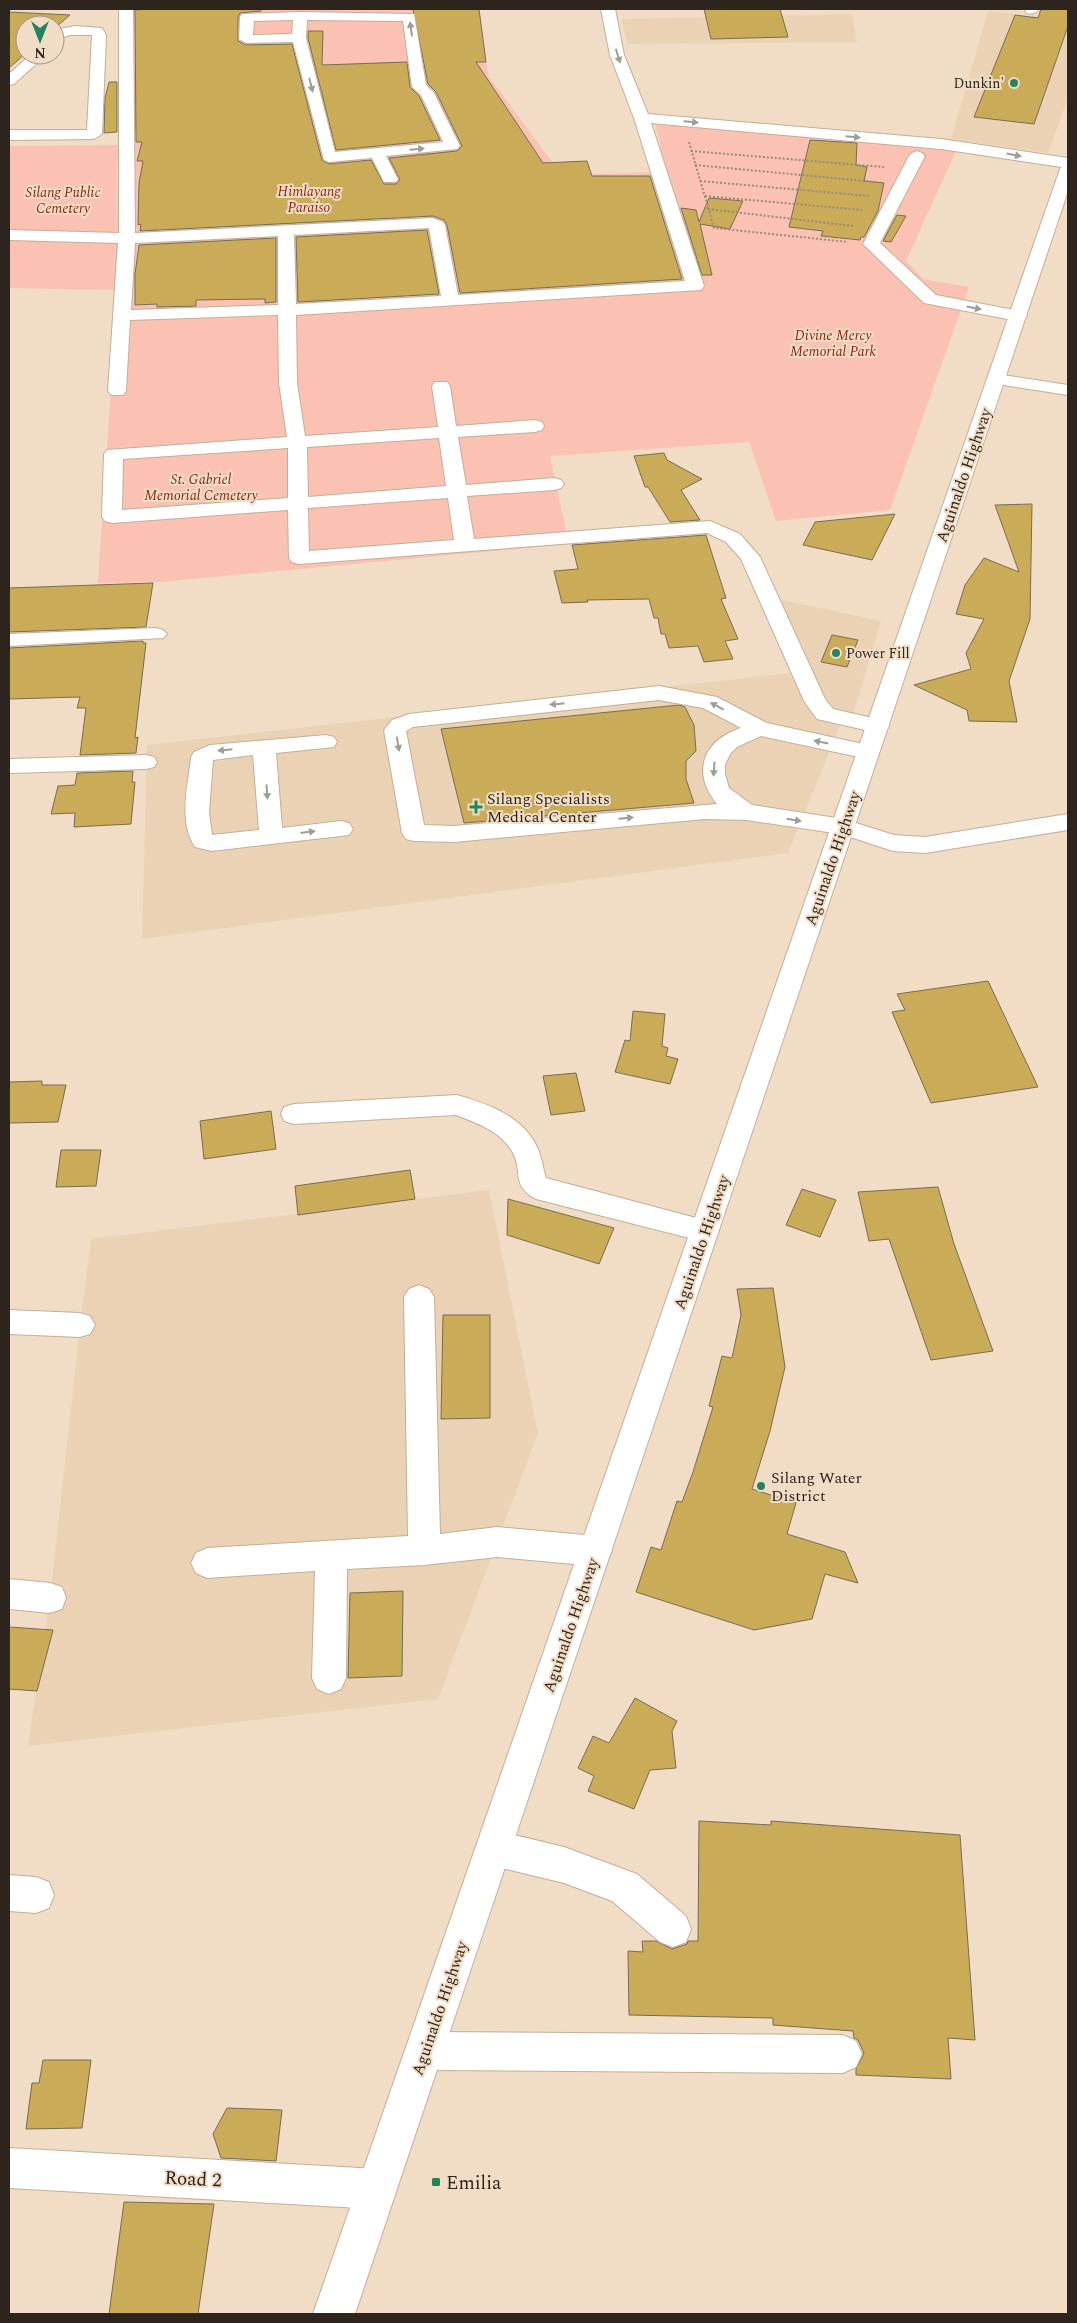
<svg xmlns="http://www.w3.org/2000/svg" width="1077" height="2323" viewBox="0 0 1077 2323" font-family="Spectral,serif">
<rect width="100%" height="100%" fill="#f1ddc5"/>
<g fill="#ecd2b5">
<polygon points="1067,9 1068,98 1048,153 951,139 988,11 1063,19"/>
<polygon points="852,14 857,42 628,44 621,19"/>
<polygon points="777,599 881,621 853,715 835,712 826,704"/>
<polygon points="790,673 808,705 819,718 840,726 788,853 142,939 147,745"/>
<polygon points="489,1190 538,1433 438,1699 28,1746 50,1598 80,1325 91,1239"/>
</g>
<polygon fill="#fbc2b4" points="124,9 476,9 489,77 562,175 667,172 655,123 957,149 906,261 923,279 969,287 890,510 776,521 749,442 550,456 569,544 160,582 98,583 110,404 114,290 9,288 9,146 118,145 114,281"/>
<g fill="#caab58" stroke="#766d54">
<polygon points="148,9 261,9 261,11 240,13 238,17 238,41 246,45 292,44 322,160 329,164 371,160 384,184 396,184 400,180 389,158 457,151 462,146 436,92 428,84 413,9 479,9 486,62 476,62 543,163 587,161 592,176 650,176 682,279 460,293 447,225 444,220 433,216 140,231 141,224 138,225 139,183 143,161 137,161 142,142 136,142 135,10"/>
<polygon points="704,9 780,9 788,37 711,39"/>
<polygon points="1041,9 1068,9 1068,26 1034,124 974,117 1015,15 1038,18"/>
<polygon points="9,12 70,15 55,28 55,25 25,25 25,54 9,68"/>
<polygon points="308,31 323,31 322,65 407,62 410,87 419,96 440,140 336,150 308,38"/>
<polygon points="109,82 117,82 117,132 104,133 105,98"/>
<polygon points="810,140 857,143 856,165 867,167 864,181 884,183 878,211 864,237 861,237 860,240 821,236 823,231 789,227"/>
<polygon points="709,198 743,201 730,229 700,224 712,275 702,275 681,208 696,210 699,222"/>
<polygon points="897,215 906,216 891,242 883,241"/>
<polygon points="427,230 439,294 298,302 296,237"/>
<polygon points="276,238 276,302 265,303 265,299 196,300 196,306 157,307 157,304 135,305 135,274 139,245"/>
<polygon points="664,453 667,460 702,479 681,490 700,520 670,522 648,487 645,487 634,456"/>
<polygon points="1032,504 1030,619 1009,681 1017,722 969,721 967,710 914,685 971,669 966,653 984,619 956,614 965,585 984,558 1019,572 995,505"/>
<polygon points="895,514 872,560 803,545 815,522"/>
<polygon points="706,535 726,598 721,599 738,639 725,641 733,659 704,662 698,646 669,648 665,634 661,634 658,618 654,618 649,599 587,600 588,602 562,603 554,571 578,569 572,545"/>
<polygon points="153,583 146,627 9,632 9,588"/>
<polygon points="832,635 858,640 847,667 821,662"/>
<polygon points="143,641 143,643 146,643 135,738 138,737 136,753 80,755 86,708 77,708 80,697 9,699 9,648"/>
<polygon points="679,705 685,707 694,725 696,751 686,761 686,779 694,803 464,823 441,729"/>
<polygon points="133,771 132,782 135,782 131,824 74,827 75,813 51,814 58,786 75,785 77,773"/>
<polygon points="988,981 1038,1087 931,1103 892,1012 905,1010 897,994"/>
<polygon points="633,1011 665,1014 662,1046 668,1048 666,1056 678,1059 670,1084 615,1072 625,1040 630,1041"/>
<polygon points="576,1073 585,1111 551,1115 543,1076"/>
<polygon points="42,1081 42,1085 66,1085 58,1122 9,1123 9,1082"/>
<polygon points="271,1111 276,1149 204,1159 200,1121"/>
<polygon points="61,1150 101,1150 96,1186 56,1187"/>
<polygon points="410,1170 415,1199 298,1215 295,1186"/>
<polygon points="938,1187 954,1244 993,1351 931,1360 889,1239 869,1241 858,1192"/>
<polygon points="802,1189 836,1200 820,1237 786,1225"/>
<polygon points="508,1199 614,1228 599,1264 507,1235"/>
<polygon points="773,1288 785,1367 770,1431 752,1489 796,1503 787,1534 845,1552 858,1583 825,1574 812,1619 754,1630 636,1592 651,1547 661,1550 677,1501 682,1502 693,1472 713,1407 709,1406 722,1356 732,1358 741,1315 737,1289"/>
<polygon points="443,1315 490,1315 490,1418 441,1419"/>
<polygon points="403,1591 402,1676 348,1678 350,1593"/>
<polygon points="9,1627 53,1630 37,1691 9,1689"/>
<polygon points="635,1698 677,1721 672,1731 676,1768 650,1770 634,1809 588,1791 594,1776 578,1768 593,1736 609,1743"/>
<polygon points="699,1821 771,1825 771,1821 960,1835 975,2040 948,2038 951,2079 856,2075 856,2069 864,2053 858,2040 854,2038 853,2031 773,2025 773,2018 629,2015 628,1951 643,1952 642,1941 656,1941 672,1949 687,1944 688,1941 698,1941"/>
<polygon points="43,2060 91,2060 82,2128 26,2129 32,2083 39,2083"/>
<polygon points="227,2108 282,2110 276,2161 221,2158 213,2134"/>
<polygon points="124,2202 214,2204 198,2314 109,2314"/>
</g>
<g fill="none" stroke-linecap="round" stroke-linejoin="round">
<g stroke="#c2af98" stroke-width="2">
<g id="minor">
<path d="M 119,9 L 133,9 L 135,233 L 433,218 L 443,222 L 445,225 L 458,295 L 685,281 L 634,118 L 610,55 L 601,9 L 615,9 L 624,55 L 648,114 L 941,139 L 1068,158 L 1068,168 L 941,149 L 651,123 L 704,286 L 701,290 L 296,315 L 297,383 L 305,436 L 438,427 L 432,386 L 435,382 L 447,382 L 450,386 L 456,426 L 535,420 L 542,422 L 544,426 L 542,430 L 535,432 L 458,437 L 466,485 L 554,478 L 561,480 L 564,484 L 561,488 L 554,490 L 467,496 L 474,539 L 710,521 L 740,534 L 760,557 L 825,699 L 833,709 L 886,721 L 889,726 L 886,731 L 878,733 L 817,719 L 804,701 L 741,559 L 726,542 L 707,533 L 299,564 L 292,562 L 289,558 L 288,510 L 112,523 L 105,521 L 102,517 L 104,454 L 107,450 L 287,437 L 279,383 L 278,315 L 130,320 L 126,391 L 123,395 L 111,395 L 108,391 L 118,243 L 9,240 L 9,230 L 119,233 ZM 429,228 L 441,296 L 296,304 L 294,235 ZM 278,236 L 278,305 L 131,310 L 135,243 ZM 439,438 L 446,486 L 308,497 L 307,447 ZM 288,448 L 288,498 L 122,510 L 123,459 ZM 448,498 L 454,540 L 309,551 L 308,508 Z"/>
<path d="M 1025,9 L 1039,9 C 1035,14 1032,14 1026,13 Z"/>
<path d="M 300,12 L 414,14 L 426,85 L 434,93 L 460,146 L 457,149 L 386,156 L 398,179 L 396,182 L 384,182 L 372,158 L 329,162 L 324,160 L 293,42 L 246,43 L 239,39 L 240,17 L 242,14 ZM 293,20 L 292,34 L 253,35 L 254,21 ZM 307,20 L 403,21 L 412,87 L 421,95 L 443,142 L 335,152 L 306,38 Z"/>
<polygon points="75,26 102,28 106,35 102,134 94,139 9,140 9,130 87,130 92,35 70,35 55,40 55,30"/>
<polygon points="30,55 46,55 14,84 9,85 9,74"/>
<polygon points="917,151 922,153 925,156 880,243 936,295 1024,312 1027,316 1024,320 1018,321 924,303 863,244 909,156 912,153"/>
<polygon points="996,374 1068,385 1068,395 990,383 987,379 990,375"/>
<polygon points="156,628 163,630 167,634 163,638 9,646 9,634"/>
<path d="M 659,686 L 717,697 L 767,723 L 868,745 L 876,747 L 879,752 L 876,757 L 868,759 L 761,736 L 737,747 L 730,754 L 725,765 L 725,774 L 729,788 L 752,805 L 843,819 L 894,835 L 925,837 L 1068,814 L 1068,830 L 925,853 L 893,851 L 841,834 L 746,820 L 705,819 L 454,842 L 414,841 L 406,839 L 402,833 L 384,730 L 392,720 L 409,714 ZM 659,700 L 703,708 L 741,728 C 703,740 691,773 717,804 L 454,826 L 424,825 L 406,731 L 413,727 Z"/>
<path d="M 326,735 L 334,737 L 337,742 L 334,747 L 276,753 L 282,828 L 341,821 L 349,823 L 353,829 L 349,835 L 212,851 L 195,847 C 178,821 188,786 191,757 L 194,752 L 210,745 ZM 253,755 L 259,830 L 212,835 L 209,812 L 213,760 Z"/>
<polygon points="146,755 154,757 157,762 154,767 146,769 9,773 9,759"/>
<path d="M 457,1095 C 488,1104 524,1116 538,1149 C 542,1159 543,1168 546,1178 L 715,1223 L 719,1231 L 715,1239 L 705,1242 L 536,1199 C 511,1186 523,1172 513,1153 C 502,1132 477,1123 456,1115 L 294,1124 L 284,1121 L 281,1114 L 284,1107 L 294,1104 Z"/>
<polygon points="419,1285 429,1289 434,1297 440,1534 497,1527 596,1536 607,1541 612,1551 607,1561 596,1566 497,1557 424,1565 347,1569 346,1678 341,1689 329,1694 317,1689 312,1678 315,1571 207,1578 196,1573 191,1563 196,1553 207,1548 408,1536 404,1297 409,1289"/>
<polygon points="9,1310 80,1313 90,1316 95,1325 90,1334 80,1337 9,1334"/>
<polygon points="9,1579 50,1583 62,1587 66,1598 62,1609 50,1613 9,1609"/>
<polygon points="494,1830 564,1847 637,1874 686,1916 691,1929 686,1942 673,1947 660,1942 612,1901 564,1883 494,1866 481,1861 476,1848 481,1835"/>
<polygon points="9,1875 36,1877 49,1882 54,1895 49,1908 36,1913 9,1911"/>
<polygon points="424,2032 843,2035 856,2041 862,2054 856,2067 843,2073 424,2070 411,2064 405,2051 411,2038"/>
<polygon points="9,2148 377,2169 391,2175 397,2189 391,2203 377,2209 9,2188"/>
</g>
</g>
<g stroke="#c2af98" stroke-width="2">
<polygon id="major" points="1068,164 1068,191 355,2314 313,2314 1060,169 1062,166"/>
</g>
<g stroke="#998a79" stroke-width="2" stroke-dasharray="2 2" stroke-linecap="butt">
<polyline points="689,142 714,228 848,242"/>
<polyline points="691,151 884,167"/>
<polyline points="695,165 876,182"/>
<polyline points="700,181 869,196"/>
<polyline points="705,196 862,210"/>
<polyline points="708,209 853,226"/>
</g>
<use href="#minor" fill="#fff" fill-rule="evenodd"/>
<use href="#major" fill="#fff" fill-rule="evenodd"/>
</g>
<defs><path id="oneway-solid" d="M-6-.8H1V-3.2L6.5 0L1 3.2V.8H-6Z" transform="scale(1.25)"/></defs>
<g fill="#a09d99">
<use href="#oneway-solid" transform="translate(411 29) rotate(-98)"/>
<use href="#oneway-solid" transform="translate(618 56) rotate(73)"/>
<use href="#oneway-solid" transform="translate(311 85) rotate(76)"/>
<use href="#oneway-solid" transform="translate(691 122) rotate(5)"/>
<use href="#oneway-solid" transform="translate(853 137) rotate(5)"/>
<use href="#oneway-solid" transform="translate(417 149) rotate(-5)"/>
<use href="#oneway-solid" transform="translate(1014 155) rotate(11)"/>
<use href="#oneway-solid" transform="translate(974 308) rotate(11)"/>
<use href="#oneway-solid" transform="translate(557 704) rotate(174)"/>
<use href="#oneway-solid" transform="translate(717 706) rotate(-152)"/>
<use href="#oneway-solid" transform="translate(821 742) rotate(-168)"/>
<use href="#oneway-solid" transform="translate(398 744) rotate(80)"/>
<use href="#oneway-solid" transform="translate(225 750) rotate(174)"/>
<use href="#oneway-solid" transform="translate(714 769) rotate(94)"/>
<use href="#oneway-solid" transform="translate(267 792) rotate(86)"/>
<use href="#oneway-solid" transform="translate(626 818) rotate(-5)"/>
<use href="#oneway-solid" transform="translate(794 820) rotate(9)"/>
<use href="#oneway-solid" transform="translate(308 832) rotate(-7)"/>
</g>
<g fill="#22855f" stroke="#f1ddc5" stroke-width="2">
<circle cx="1014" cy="83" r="5"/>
<circle cx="836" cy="653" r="5"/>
<path d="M473.5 799.5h5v5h5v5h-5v5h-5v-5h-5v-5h5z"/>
<circle cx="761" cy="1486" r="5"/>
<rect x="431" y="2177" width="10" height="10" rx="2.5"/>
</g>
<g text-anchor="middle" stroke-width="4" stroke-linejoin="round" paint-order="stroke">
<g font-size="14" fill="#2d251d" stroke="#f1ddc5" text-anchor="end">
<text x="1004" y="88">Dunkin'</text>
<text x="846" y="658" text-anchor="start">Power Fill</text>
</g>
<g font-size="14" font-style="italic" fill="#8b2711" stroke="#f1ddc5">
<text x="309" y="196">Himlayang<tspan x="309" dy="16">Paraiso</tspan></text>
<text x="63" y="197">Silang Public<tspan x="63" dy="16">Cemetery</tspan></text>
<text x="833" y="340">Divine Mercy<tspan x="833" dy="16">Memorial Park</tspan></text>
<text x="201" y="484">St. Gabriel<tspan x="201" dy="16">Memorial Cemetery</tspan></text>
</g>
<g font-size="16" fill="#2d251d" stroke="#f1ddc5">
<text transform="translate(963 475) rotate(-71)" y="6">Aguinaldo Highway</text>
<text transform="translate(832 858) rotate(-71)" y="6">Aguinaldo Highway</text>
<text transform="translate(701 1242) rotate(-71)" y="6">Aguinaldo Highway</text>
<text transform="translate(570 1625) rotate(-71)" y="6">Aguinaldo Highway</text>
<text transform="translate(439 2008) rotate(-71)" y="6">Aguinaldo Highway</text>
</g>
<g font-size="16" fill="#2d251d" stroke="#f1ddc5" text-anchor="start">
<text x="487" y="804">Silang Specialists<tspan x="487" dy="18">Medical Center</tspan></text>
<text x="771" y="1483">Silang Water<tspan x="771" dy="18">District</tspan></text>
</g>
<g font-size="19" fill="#2d251d" stroke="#f1ddc5">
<text transform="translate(193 2178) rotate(3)" y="7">Road 2</text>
</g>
<g font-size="19" fill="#2d251d" stroke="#f1ddc5" text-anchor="start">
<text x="446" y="2189">Emilia</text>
</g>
</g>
<rect width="1077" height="2323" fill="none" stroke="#2d251d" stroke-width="20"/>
<g transform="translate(40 40) rotate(180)"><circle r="24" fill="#f1ddc5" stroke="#a39382"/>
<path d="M0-4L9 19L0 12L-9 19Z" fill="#22855f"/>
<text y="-8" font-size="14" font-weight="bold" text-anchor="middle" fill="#2d251d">N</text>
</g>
</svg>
